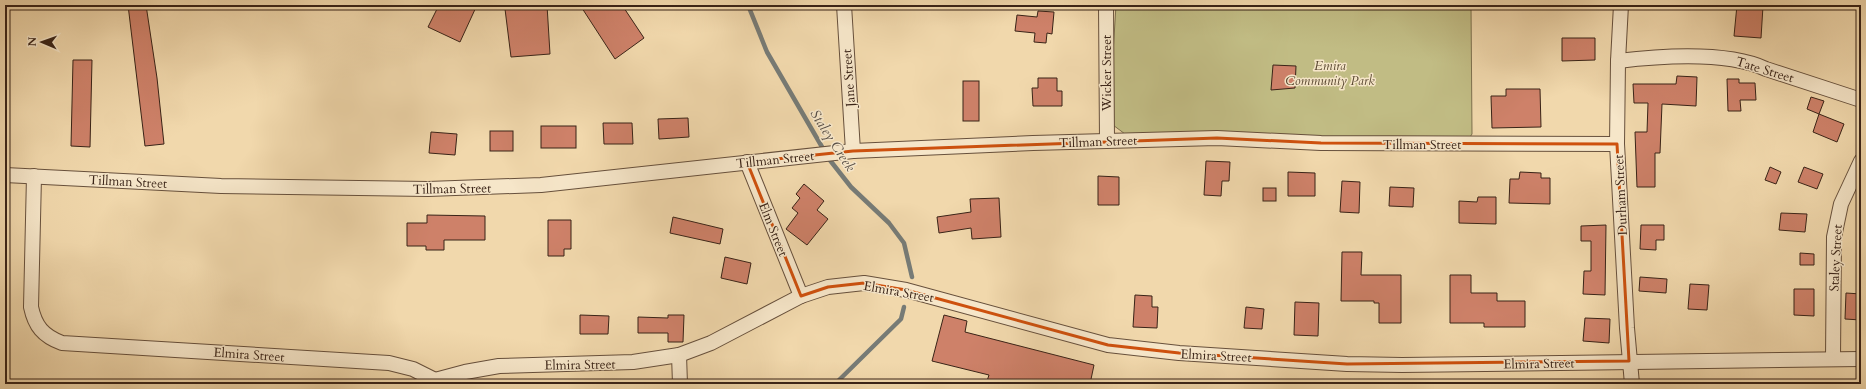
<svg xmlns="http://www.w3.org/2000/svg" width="1866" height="389" viewBox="0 0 1866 389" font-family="Cardo,serif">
<rect width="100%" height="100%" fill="#f1d8ac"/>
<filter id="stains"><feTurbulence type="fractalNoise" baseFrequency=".005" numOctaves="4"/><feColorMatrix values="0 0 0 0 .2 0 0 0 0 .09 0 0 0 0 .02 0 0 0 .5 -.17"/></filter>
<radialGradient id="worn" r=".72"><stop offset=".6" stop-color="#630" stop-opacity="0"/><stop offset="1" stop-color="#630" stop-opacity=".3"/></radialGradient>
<polygon fill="#c1bc84" stroke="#7d704e" points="1116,5 1471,5 1472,134 1468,140 1125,134 1113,125 1113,54"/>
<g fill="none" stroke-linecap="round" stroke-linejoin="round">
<g stroke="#777b76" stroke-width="4.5">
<polyline points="748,5 767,52 829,159 851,187 889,223 904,243 912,277"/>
<polyline points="835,384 901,319 904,307"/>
</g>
</g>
<g fill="#ce8169" stroke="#392317">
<polygon points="128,5 146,5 157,78 164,144 145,146"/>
<polygon points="439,5 477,5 460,42 428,27"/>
<polygon points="547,5 550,54 511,57 505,9"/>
<polygon points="580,5 622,5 644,38 615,59"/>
<polygon points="1737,5 1763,6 1761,38 1734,36"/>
<polygon points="1038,11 1054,12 1052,34 1047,33 1046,43 1034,42 1035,33 1015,31 1017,15 1037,17"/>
<polygon points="1562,38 1595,38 1595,60 1562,61"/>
<polygon points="73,60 92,60 90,147 71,146"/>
<polygon points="1273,65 1296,66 1295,88 1271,90"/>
<polygon points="1677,76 1697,77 1696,106 1662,104 1660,153 1655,153 1655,187 1637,187 1635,132 1647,132 1648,103 1634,103 1633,84 1676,84"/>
<polygon points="1038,78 1057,78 1057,91 1062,91 1062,106 1033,106 1032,88 1038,88"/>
<polygon points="1727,79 1739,79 1739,83 1755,83 1756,100 1740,100 1741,111 1728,111"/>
<rect x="963" y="81" width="16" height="40"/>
<polygon points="1506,89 1540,89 1541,127 1492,128 1491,96 1506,96"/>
<polygon points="1811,97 1824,101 1819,114 1807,109"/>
<polygon points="1819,114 1844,124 1837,142 1813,132"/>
<polygon points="688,118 689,137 659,139 658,119"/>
<polygon points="603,123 632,123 633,144 604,144"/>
<rect x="541" y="126" width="35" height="22"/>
<rect x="490" y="131" width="23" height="20"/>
<polygon points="431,132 457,134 455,155 429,153"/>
<polygon points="1206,161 1230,162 1229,181 1222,181 1221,196 1204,195"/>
<polygon points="1770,167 1781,172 1776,184 1765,180"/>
<polygon points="1804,167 1823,174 1817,189 1798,182"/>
<polygon points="1288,172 1315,173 1315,196 1288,196"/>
<polygon points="1520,172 1541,173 1541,178 1550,178 1550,204 1509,203 1510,179 1519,179"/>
<polygon points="1098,176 1119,177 1119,205 1098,205"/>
<polygon points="1342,181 1360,182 1359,213 1340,212"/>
<polygon points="804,184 824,201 817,210 828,219 807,245 786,229 798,213 792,208 800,198 796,194"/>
<polygon points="1390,187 1414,188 1413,207 1389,206"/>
<rect x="1263" y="188" width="13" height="13"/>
<polygon points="1478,197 1496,197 1496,224 1459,223 1459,201 1477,202"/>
<polygon points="999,198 1001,237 972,239 971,228 939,233 937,217 971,212 970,199"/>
<polygon points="1781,213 1807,214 1805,232 1779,230"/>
<polygon points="427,215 485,216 485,240 444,240 444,250 426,250 426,246 407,246 407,223 427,223"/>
<polygon points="673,217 723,229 720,244 670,233"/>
<polygon points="548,220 571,220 571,249 564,249 564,256 548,256"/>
<polygon points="1606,225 1605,295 1583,294 1584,271 1591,271 1591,241 1581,241 1581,226"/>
<polygon points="1641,225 1664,225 1664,240 1656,240 1656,250 1640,249"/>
<polygon points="1342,252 1362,252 1361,275 1401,275 1401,323 1379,323 1379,303 1374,303 1374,301 1341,301"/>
<polygon points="1800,253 1814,254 1814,265 1800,265"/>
<polygon points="725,257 751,263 747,284 721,278"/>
<polygon points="1450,275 1471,275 1471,293 1497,293 1497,301 1525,301 1525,327 1484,327 1484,323 1450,323"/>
<polygon points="1640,277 1667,279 1666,293 1639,291"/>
<polygon points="1690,284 1709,285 1707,310 1688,309"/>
<polygon points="1794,289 1814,289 1814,316 1794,315"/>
<polygon points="1846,293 1861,294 1861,320 1845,319"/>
<polygon points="1135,295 1152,296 1152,307 1158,307 1157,328 1133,327"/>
<polygon points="1295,302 1319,303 1318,336 1294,335"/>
<polygon points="1246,307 1264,309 1262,329 1244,328"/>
<polygon points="580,315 609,316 608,334 580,334"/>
<polygon points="668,315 684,315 683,342 668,342 668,333 638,333 638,317 668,318"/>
<polygon points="944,315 967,321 965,332 1094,365 1090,384 986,384 989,375 932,361"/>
<polygon points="1585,318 1610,319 1609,343 1583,341"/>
</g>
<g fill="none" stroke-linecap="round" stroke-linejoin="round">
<g stroke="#67503c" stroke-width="16">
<g id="minor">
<polyline points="844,5 853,151"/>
<polyline points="1106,5 1107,140"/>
<polyline points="1621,5 1618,61 1617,144 1627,328 1632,384"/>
<path d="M 1618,61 C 1660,56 1727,51 1766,69 L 1861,100"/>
<polyline points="747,162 801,296"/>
<polyline points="5,175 221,186 428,189 541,185 853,151 1033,143 1217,138 1321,143 1617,144"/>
<path d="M 34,176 L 31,307 C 35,326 43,336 62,343 L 389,363 L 413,369 L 435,380"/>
<polyline points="679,355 680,384"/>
<polyline points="1833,359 1834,237 1841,204 1861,161"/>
<polyline points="428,384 435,380 465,372 499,366 633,362 679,355 711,343 801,296 828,287 864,283 906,290 1108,345 1179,353 1347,364 1402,365 1861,359"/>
</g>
</g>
<use href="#minor" stroke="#f6e6c9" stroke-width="14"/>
</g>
<path fill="none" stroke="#ce510e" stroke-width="3" stroke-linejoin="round" d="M 1217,138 L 1321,143 L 1617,144 L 1629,361 L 1347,364 L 1179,353 L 1108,345 L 906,290 L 864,283 L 828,287 L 801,296 L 747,162 L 853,151 Z"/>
<g text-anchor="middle" stroke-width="3" stroke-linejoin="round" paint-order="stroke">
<g font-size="13" font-style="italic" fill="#5b4932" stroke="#f6e6c9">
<text x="1330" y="70">Emira<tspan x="1330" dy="15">Community Park</tspan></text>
</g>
<g font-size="13" fill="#392317" stroke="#f6e6c9">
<text transform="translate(1765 69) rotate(17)" y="5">Tate Street</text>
<text transform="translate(1106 73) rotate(-90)" y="5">Wicker Street</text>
<text transform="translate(848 78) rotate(-94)" y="5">Jane Street</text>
<text transform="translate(1098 141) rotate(-2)" y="5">Tillman Street</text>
<text x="1422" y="149">Tillman Street</text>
<text transform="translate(775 159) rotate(-6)" y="5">Tillman Street</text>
<text transform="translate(128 181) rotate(3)" y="5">Tillman Street</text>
<text transform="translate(452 188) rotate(-1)" y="5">Tillman Street</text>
<text transform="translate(1620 195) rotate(-93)" y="5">Durham Street</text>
<text transform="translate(774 229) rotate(68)" y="5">Elm Street</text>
<text transform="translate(1835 258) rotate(-87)" y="5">Staley Street</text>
<text transform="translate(899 291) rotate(10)" y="5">Elmira Street</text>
<text transform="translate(249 354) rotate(4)" y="5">Elmira Street</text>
<text transform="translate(1216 355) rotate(3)" y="5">Elmira Street</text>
<text transform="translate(1539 363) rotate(-1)" y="5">Elmira Street</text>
<text transform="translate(580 364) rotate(-1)" y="5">Elmira Street</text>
</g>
<g font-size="14" font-style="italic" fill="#584f47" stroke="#f6e6c9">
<text transform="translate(833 140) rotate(57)" y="5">Staley Creek</text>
</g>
</g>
<rect width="1866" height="389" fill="none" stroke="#f1d8ac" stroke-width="20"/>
<rect x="6" y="6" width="1854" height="377" fill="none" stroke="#392317" stroke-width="2"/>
<rect x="10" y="10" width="1846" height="369" fill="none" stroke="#392317"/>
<g transform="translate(42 42) rotate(272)" stroke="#f6e6c9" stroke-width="3" paint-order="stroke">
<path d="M0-3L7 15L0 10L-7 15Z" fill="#392317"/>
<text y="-6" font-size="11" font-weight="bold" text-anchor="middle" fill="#392317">N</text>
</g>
<rect width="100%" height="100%" filter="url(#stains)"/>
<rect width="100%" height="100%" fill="url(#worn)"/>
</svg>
